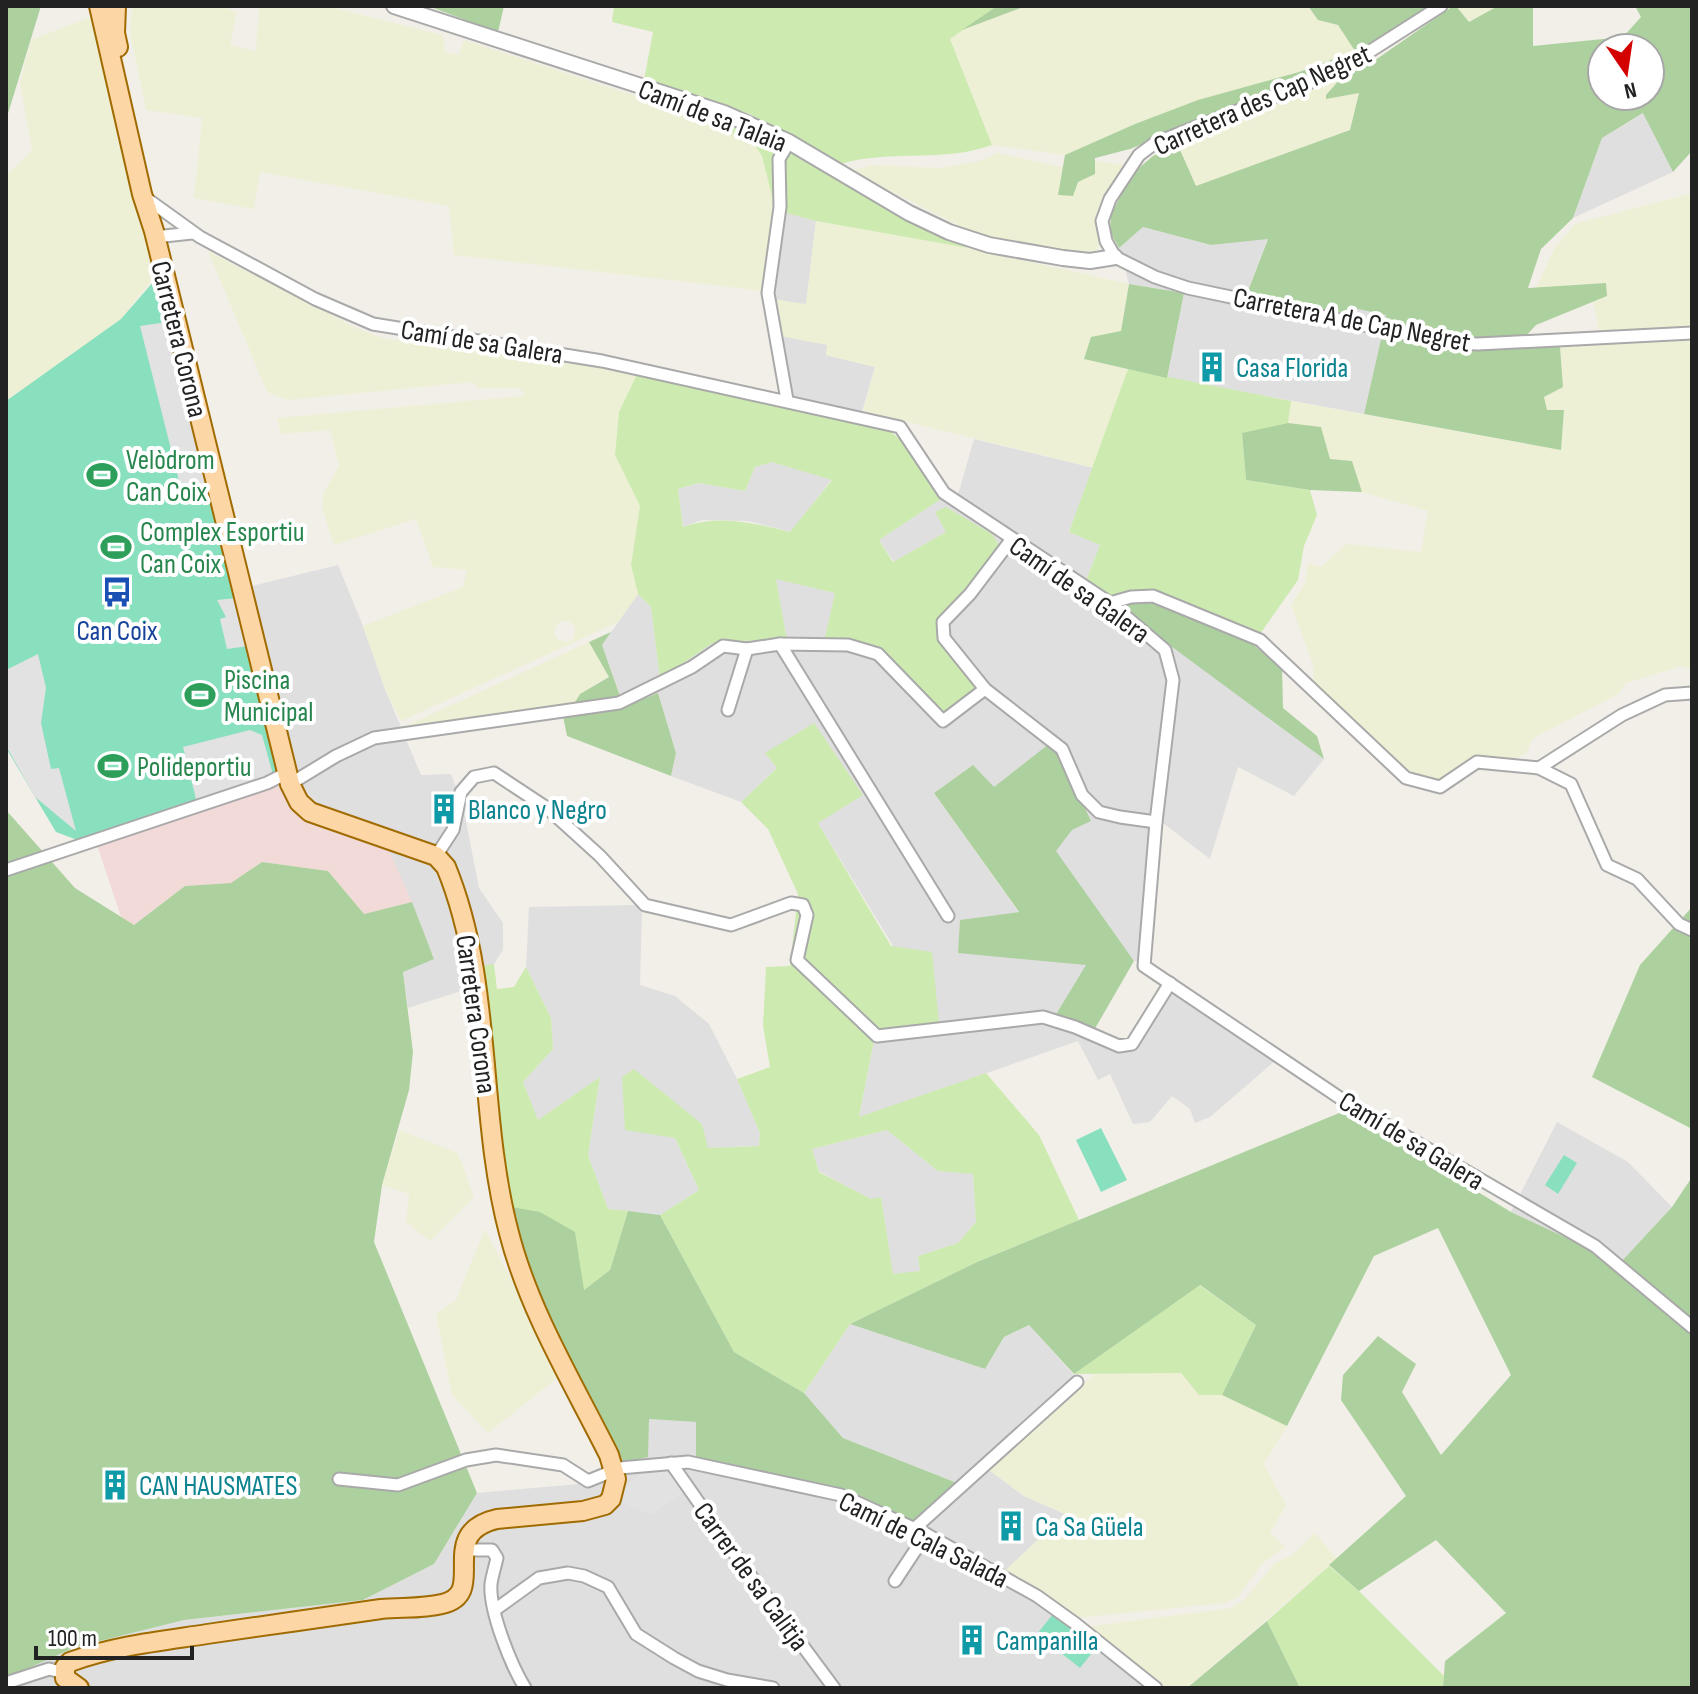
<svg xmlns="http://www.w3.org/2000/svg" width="1698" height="1694" viewBox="0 0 1698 1694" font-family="'Sofia Sans Condensed',sans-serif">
<rect width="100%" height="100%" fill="#f2efe9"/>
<g fill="#e0dfdf">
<polygon points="1644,113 1673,172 1573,218 1602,138"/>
<polygon points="775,209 816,221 806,305 773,299 828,345 826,355 875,367 859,422 784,405 764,291"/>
<polygon points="1143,227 1211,245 1268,238 1246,295 1348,306 1387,315 1364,414 1167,378 1184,293 1129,284 1119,248"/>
<polygon points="974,439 1094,468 1069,531 1100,545 1085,583 1171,644 1324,759 1294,796 1238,767 1210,859 1163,823 1151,961 1134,961 1055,851 1072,829 1049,745 994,788 972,766 934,793 1019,913 1087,965 1055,1016 1120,1043 1130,1041 1172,976 1282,1055 1210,1117 1195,1123 1190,1109 1172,1096 1150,1122 1133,1124 1110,1074 1098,1080 1078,1041 859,1118 876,1030 939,1021 818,823 863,794 765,753 777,768 741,802 671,776 676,753 658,693 624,707 602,645 638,594 651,607 660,679 711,644 731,641 787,640 775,578 835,593 862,644 886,654 942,714 942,639 946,532 894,562 879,540 941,499 957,498"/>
<polygon points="772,462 832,479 791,532 748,521 702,520 683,527 678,489 699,483 745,491 755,467"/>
<polygon points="338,565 363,626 385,689 421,775 451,774 463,806 479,888 503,923 503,950 494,964 481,967 483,984 408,1008 403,971 434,958 379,828 323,812 306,793 297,773 252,586"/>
<polygon points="636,905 642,911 640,985 675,996 709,1024 737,1079 760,1133 759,1146 707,1148 675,1138 699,1190 660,1215 608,1209 588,1155 600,1078 538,1121 523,1082 553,1049 551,1018 526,967 529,907"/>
<polygon points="1557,1122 1628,1162 1672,1207 1620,1263 1511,1212"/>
<polygon points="887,1130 938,1171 973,1173 976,1222 958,1243 918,1256 920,1271 893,1275 881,1198 871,1200 819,1171 812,1149"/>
<polygon points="850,1324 985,1369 1004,1337 1029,1325 1073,1374 1083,1386 989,1470 1024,1496 1065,1514 1006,1570 1164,1688 6,1688 6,1678 76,1647 184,1620 363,1600 434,1564 477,1493 624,1480 619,1463 648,1419 696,1422 696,1458 852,1492 915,1521 957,1483 843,1438 804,1393"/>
</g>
<polygon fill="#f2dad9" points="297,773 306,793 323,812 379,828 412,902 364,914 328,871 262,862 232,883 185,886 134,925 123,923 94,836 274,775"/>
<g fill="#eef0d5" fill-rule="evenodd">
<polygon points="132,6 220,6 237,12 230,45 256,51 259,6 327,6 443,35 445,52 459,55 464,40 703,118 755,145 762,156 775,209 764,291 454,255 449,206 260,172 254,209 194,198 202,118 146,110 130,33"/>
<polygon points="1026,6 1308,6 1318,20 1338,25 1355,51 1299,72 1135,124 1065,155 992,145 950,39 962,30"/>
<polygon points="1456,6 1498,6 1469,22"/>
<polygon points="91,17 156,275 121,319 6,401 6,175 32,151 20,82 31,40"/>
<polygon points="1342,77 1326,95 1360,92 1350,130 1196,186 1177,143"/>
<polygon points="998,153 1062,167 1059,195 1072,196 1078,182 1094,174 1095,161 1124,165 1100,206 1097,231 1099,246 1093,255 1076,255 977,235 852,171 871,165 941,168 979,161"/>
<polygon points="1692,193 1692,329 1600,334 1593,302 1607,296 1606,283 1536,288 1554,249 1575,224"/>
<polygon points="816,221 968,248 1129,284 1121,332 1084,359 1128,369 1094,468 863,411 875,367 826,355 827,345 780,336 772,299 806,304"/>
<path d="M 208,251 L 356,328 L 385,339 L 468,345 L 637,374 L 619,412 L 615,455 L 640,506 L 631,565 L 638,594 L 618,622 L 401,721 L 385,689 L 363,626 L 463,587 L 467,570 L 433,567 L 416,519 L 334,545 L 322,508 L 324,492 L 339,466 L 330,430 L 281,434 L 277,418 L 525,396 L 520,388 L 479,388 L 472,382 L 288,400 L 267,392 ZM 562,621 L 569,621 L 575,627 L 574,638 L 568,642 L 558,640 L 554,634 L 556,626 Z"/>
<polygon points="1692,339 1692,670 1682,666 1626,683 1618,694 1532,739 1527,753 1508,762 1480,756 1442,782 1423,780 1405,771 1314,681 1313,665 1291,605 1305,583 1308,563 1321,567 1346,544 1421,552 1428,511 1362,492 1352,461 1330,459 1288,423 1291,401 1561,450 1564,410 1547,410 1544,397 1563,387 1560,347"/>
<polygon points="589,642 609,676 580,694 572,707 404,731 406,726"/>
<polygon points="399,1130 458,1153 474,1197 430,1241 406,1222 409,1194 382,1185"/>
<polygon points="485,1229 560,1376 488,1433 452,1395 436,1314 456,1300"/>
<polygon points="1181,1373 1199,1395 1222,1395 1287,1426 1264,1464 1286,1505 1270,1533 1285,1547 1263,1563 1238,1597 1225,1603 1076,1618 1006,1570 1065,1514 1024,1496 989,1470 1095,1374"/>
<polygon points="1315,1533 1337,1559 1187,1688 1164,1688 1088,1629 1093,1626 1231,1608 1244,1600 1275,1563 1292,1555"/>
</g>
<g fill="#cdebb0" fill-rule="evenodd">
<path d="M 614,6 L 997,6 L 950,39 L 992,145 C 943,163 892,149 840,164 L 750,114 L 644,80 L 653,32 L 612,22 Z"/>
<polygon points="703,118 724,121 775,143 778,149 775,209 762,156 755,145"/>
<polygon points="788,151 931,232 968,248 816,221 783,212 784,160"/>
<polygon points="1128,369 1291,401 1288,423 1242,434 1246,480 1310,490 1317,515 1304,546 1298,580 1260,634 1158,591 1137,591 1109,600 1085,583 1100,545 1069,532"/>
<path d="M 637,374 L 885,427 L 903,442 L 941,499 L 879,540 L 893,562 L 946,532 L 935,512 L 946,507 L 992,534 L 1000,547 L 970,591 L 941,621 L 977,686 L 975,693 L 947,714 L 942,714 L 886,654 L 862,644 L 824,642 L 835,593 L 776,579 L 787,640 L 731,641 L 711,644 L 660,679 L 651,607 L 638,594 L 631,565 L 640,506 L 615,455 L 619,412 ZM 772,462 L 832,480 L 790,532 C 754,523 719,514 683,527 L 678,489 L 699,483 L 745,491 L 755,467 Z"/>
<path d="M 814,723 L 863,795 L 818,823 L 891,946 L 932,952 L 939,1022 L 876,1030 L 859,1117 L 986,1073 L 1039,1135 L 1079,1220 L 977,1262 L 850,1324 L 804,1393 L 734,1352 L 660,1215 L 699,1190 L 675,1138 L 625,1130 L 622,1077 L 634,1069 L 702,1124 L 708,1148 L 759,1146 L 760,1133 L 737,1079 L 770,1067 L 763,1026 L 766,967 L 790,966 L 798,894 L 768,829 L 741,802 L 777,768 L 765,753 ZM 887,1130 L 938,1171 L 973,1174 L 976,1222 L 958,1243 L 918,1256 L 920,1271 L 893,1274 L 881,1197 L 871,1199 L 819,1172 L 812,1149 Z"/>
<polygon points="494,964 497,989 514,987 526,967 551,1018 553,1049 523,1082 538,1120 600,1077 588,1155 608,1209 628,1211 610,1270 584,1290 511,1207 497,1141 481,966"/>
<polygon points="1199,1285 1256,1325 1222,1395 1199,1395 1181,1373 1074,1374"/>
<polygon points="1329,1566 1359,1591 1444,1676 1443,1688 1300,1688 1267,1621"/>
</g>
<g fill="#add19e" fill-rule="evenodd">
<polygon points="6,6 41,6 6,120"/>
<polygon points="428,6 504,6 498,32"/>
<polygon points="997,6 1026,6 962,30"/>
<polygon points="1308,6 1434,6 1339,67 1130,149 1095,158 1095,174 1078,182 1073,196 1058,195 1065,155 1135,124 1198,100 1299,72 1355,51 1338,25 1318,20"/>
<path d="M 1453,6 L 1456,6 L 1469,22 L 1498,6 L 1533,6 L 1533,46 L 1623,37 L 1641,17 L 1635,6 L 1692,6 L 1692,151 L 1673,172 L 1643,113 L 1602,138 L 1573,218 L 1541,249 L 1528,288 L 1606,283 L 1607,296 L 1536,325 L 1526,336 C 1473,339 1436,337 1385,322 L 1386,315 L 1349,307 L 1345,313 L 1246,296 L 1268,239 L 1211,245 L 1143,227 L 1119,248 L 1110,232 L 1111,214 L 1133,173 L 1153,156 L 1177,143 L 1196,186 L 1350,130 L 1359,93 L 1326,99 L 1326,95 L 1342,77 L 1371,63 ZM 1602,48 L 1650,48 L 1650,96 L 1602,96 Z"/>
<polygon points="1129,284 1184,293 1167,378 1084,359 1091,337 1121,331"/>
<polygon points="1382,335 1452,351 1560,347 1563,387 1544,397 1547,410 1564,410 1561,450 1364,414"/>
<polygon points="1288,423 1321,427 1330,459 1352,461 1362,492 1310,490 1246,480 1242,433"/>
<polygon points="1153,601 1250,642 1282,668 1283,708 1317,736 1324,759 1118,607 1134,602"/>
<polygon points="611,632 602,645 621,699 572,707 580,694 609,677 589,642"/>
<polygon points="658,693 676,753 671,776 567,736 563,716 624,707"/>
<polygon points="1049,744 1057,749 1091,821 1072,830 1056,851 1134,961 1093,1032 1055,1016 1086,965 958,953 960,920 1019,912 934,793 973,765 994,787"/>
<polygon points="6,810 75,888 134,925 185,886 231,883 262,862 328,871 364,914 412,902 434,959 403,972 413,1052 409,1090 382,1185 374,1242 477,1493 434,1564 363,1600 184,1620 76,1647 6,1678"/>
<polygon points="1692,907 1692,1129 1592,1077 1640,965"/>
<polygon points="1344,1111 1511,1212 1620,1263 1672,1207 1692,1177 1692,1688 1443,1688 1445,1661 1506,1613 1436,1540 1359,1591 1329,1565 1406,1496 1341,1400 1343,1375 1378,1336 1416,1364 1402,1392 1441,1455 1511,1375 1438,1228 1374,1256 1287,1426 1222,1395 1256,1325 1200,1285 1074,1374 1029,1325 1004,1337 985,1369 850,1324 977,1262"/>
<polygon points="511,1207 540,1212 575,1232 584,1290 610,1270 628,1211 660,1215 734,1352 804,1393 843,1438 957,1483 915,1522 852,1492 696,1457 696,1422 649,1419 648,1457 619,1463 531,1284"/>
<polygon points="1267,1621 1300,1688 1187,1688"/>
</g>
<g fill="#88e0be">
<polygon points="154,281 165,309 279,766 274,775 80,841 56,832 6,748 6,401 121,319"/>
<polygon points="1101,1128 1127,1180 1101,1192 1076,1140"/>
<polygon points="1564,1155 1577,1163 1558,1194 1545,1185"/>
<polygon points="1053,1614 1096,1648 1080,1668 1037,1634"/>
</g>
<g fill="#e2e2e2">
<polygon points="167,322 209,491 192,495 192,499 184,501 140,326"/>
<polygon points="237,598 249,646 227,649 220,619 226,617 217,600"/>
<polygon points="38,654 46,688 41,723 51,769 59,768 76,831 35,797 6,746 6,670"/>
<polygon points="250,730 262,735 272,771 269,778 196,799 183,747"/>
<polygon points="667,1466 685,1492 651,1515 620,1502 623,1486 650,1468"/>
</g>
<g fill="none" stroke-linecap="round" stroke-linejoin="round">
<g stroke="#a9a9a9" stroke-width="15">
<g id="minor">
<polyline points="1441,6 1339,71 1155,143 1139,155 1110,199 1102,221 1106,241 1115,257 1155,277 1188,288 1449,343 1478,344 1692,333"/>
<polyline points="150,201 200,237 315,299 373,324 602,361 900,427 944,493 1110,603 1165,650 1173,680 1156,822 1144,966 1340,1098 1595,1246 1692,1327"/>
<polyline points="155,237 192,233"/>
<polyline points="787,400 768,293 780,207 779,159 789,142"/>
<polyline points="1011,540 970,594 943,622 944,638 985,689 1062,749 1082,795 1099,812 1120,817 1156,822"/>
<polyline points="1110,603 1131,597 1153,596 1260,640 1406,778 1440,787 1477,762 1539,768 1571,784 1607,865 1637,879 1679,924 1692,930"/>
<polyline points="780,644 948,916"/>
<polyline points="728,710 747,649"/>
<polyline points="1539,768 1622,715 1665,695 1692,693"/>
<polyline points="290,784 336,756 374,738 619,703 692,667 723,646 747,649 780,644 848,645 878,654 943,721 985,689"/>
<polyline points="436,856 453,830 461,792 474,777 494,773 547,808 600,856 645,905 731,925 791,903 803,905 807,915 797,960 877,1036 1043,1017 1075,1027 1119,1046 1132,1044 1170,983"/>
<polyline points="6,870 267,783 287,773"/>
<polyline points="671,1463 739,1560 834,1688"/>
<polyline points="339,1479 398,1485 466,1460 496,1455 563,1465 588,1481 620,1468 688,1462 841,1495 926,1534 1037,1596 1076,1624 1156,1688"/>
<polyline points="915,1528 1077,1382"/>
<path d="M 464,1550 L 492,1550 L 497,1558 C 495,1567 492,1576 491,1584 C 489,1611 511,1665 525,1688"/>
<polyline points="895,1581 926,1534"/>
<polyline points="496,1609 539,1578 568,1573 584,1576 608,1587 636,1634 674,1658 698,1671 727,1680 773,1688"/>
<polyline points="6,1683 49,1669 65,1673"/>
</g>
</g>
<g stroke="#a9a9a9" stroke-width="18">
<polyline id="tertiary" points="394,6 724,113 789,142 909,213 949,232 989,245 1063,258 1090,261 1115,257"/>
</g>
<g stroke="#a06b00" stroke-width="22">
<g id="primary">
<polyline points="116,6 115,33 118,47"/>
<path d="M 79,1688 L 65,1678 L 65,1667 L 70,1662 C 113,1646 161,1641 207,1634 C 265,1626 323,1617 381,1609 C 401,1607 422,1609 442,1604 C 490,1594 434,1533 497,1519 L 583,1511 L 605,1505 L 611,1499 L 616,1479 L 609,1455 C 573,1383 529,1311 509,1233 C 477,1112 494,984 446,867 L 436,856 L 310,812 L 299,802 L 290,784 L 154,231 L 142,194 L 99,6"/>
</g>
</g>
<use href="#minor" stroke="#fff" stroke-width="11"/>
<use href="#tertiary" stroke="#fff" stroke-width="14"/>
<use href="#primary" stroke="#fcd6a4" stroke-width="18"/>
</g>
<defs>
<g id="building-bare" transform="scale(2.4)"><path d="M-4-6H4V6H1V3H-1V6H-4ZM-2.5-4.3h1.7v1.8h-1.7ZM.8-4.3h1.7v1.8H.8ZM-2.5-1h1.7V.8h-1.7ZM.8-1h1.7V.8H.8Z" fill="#0f9aa8" stroke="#fff" stroke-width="2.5" paint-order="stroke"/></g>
<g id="stadium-bare" transform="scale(2.4)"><path d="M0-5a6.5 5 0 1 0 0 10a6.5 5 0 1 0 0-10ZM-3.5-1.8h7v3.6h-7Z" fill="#2e9e5b" stroke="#fff" stroke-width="2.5" paint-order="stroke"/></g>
<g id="bus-bare" transform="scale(2.4)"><path d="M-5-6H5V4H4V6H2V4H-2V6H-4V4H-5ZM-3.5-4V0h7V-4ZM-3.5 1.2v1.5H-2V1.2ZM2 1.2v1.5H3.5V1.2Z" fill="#1a4fb4" stroke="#fff" stroke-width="2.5" paint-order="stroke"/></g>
</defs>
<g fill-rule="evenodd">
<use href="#building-bare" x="1212" y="367"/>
<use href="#stadium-bare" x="102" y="475"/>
<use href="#stadium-bare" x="116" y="547"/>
<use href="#bus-bare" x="117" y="592"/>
<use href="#stadium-bare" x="200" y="695"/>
<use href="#stadium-bare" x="113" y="766"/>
<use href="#building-bare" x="444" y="809"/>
<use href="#building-bare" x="115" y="1485"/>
<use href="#building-bare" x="1011" y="1526"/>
<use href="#building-bare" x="972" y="1640"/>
</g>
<g text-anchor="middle" stroke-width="8" stroke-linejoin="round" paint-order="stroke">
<g font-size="28" fill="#222" stroke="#fff">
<text transform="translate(1262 99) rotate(-24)" y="10">Carretera des Cap Negret</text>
<text transform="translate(713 115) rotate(21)" y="10">Camí de sa Talaia</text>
<text transform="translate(1352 319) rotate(11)" y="10">Carretera A de Cap Negret</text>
<text transform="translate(180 339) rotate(76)" y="10">Carretera Corona</text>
<text transform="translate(482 341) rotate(9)" y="10">Camí de sa Galera</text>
<text transform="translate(1080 589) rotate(35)" y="10">Camí de sa Galera</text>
<text transform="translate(477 1014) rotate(82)" y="10">Carretera Corona</text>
<text transform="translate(1412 1140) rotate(31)" y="10">Camí de sa Galera</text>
<text transform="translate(924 1539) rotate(26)" y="10">Camí de Cala Salada</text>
<text transform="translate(752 1576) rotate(54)" y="10">Carrer de sa Calitja</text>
</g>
<g font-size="28" fill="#0d838f" stroke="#fff" text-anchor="start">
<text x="1236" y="377">Casa Florida</text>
<text x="468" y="819">Blanco y Negro</text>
<text x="139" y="1495">CAN HAUSMATES</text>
<text x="1035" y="1536">Ca Sa Güela</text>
<text x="996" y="1650">Campanilla</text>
</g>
<g font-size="28" fill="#27864d" stroke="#fff" text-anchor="start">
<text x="126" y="469">Velòdrom<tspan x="126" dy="32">Can Coix</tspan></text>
<text x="140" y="541">Complex Esportiu<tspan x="140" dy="32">Can Coix</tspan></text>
<text x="224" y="689">Piscina<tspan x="224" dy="32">Municipal</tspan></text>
<text x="137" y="776">Polideportiu</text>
</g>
<g font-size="28" fill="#164399" stroke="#fff">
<text x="117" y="640">Can Coix</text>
</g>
</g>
<rect width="1698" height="1694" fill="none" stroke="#222222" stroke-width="16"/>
<g transform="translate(1626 72) rotate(167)"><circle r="38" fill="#ffffff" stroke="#a7a7a7" stroke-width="2"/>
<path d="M0-6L14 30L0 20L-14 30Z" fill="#d40000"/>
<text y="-12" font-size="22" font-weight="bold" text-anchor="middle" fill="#222222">N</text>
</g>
<path d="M36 1646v12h156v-12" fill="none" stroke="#222222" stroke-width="4"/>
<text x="48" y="1646" font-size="24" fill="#222222" stroke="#ffffff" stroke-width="6" paint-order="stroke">100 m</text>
</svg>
